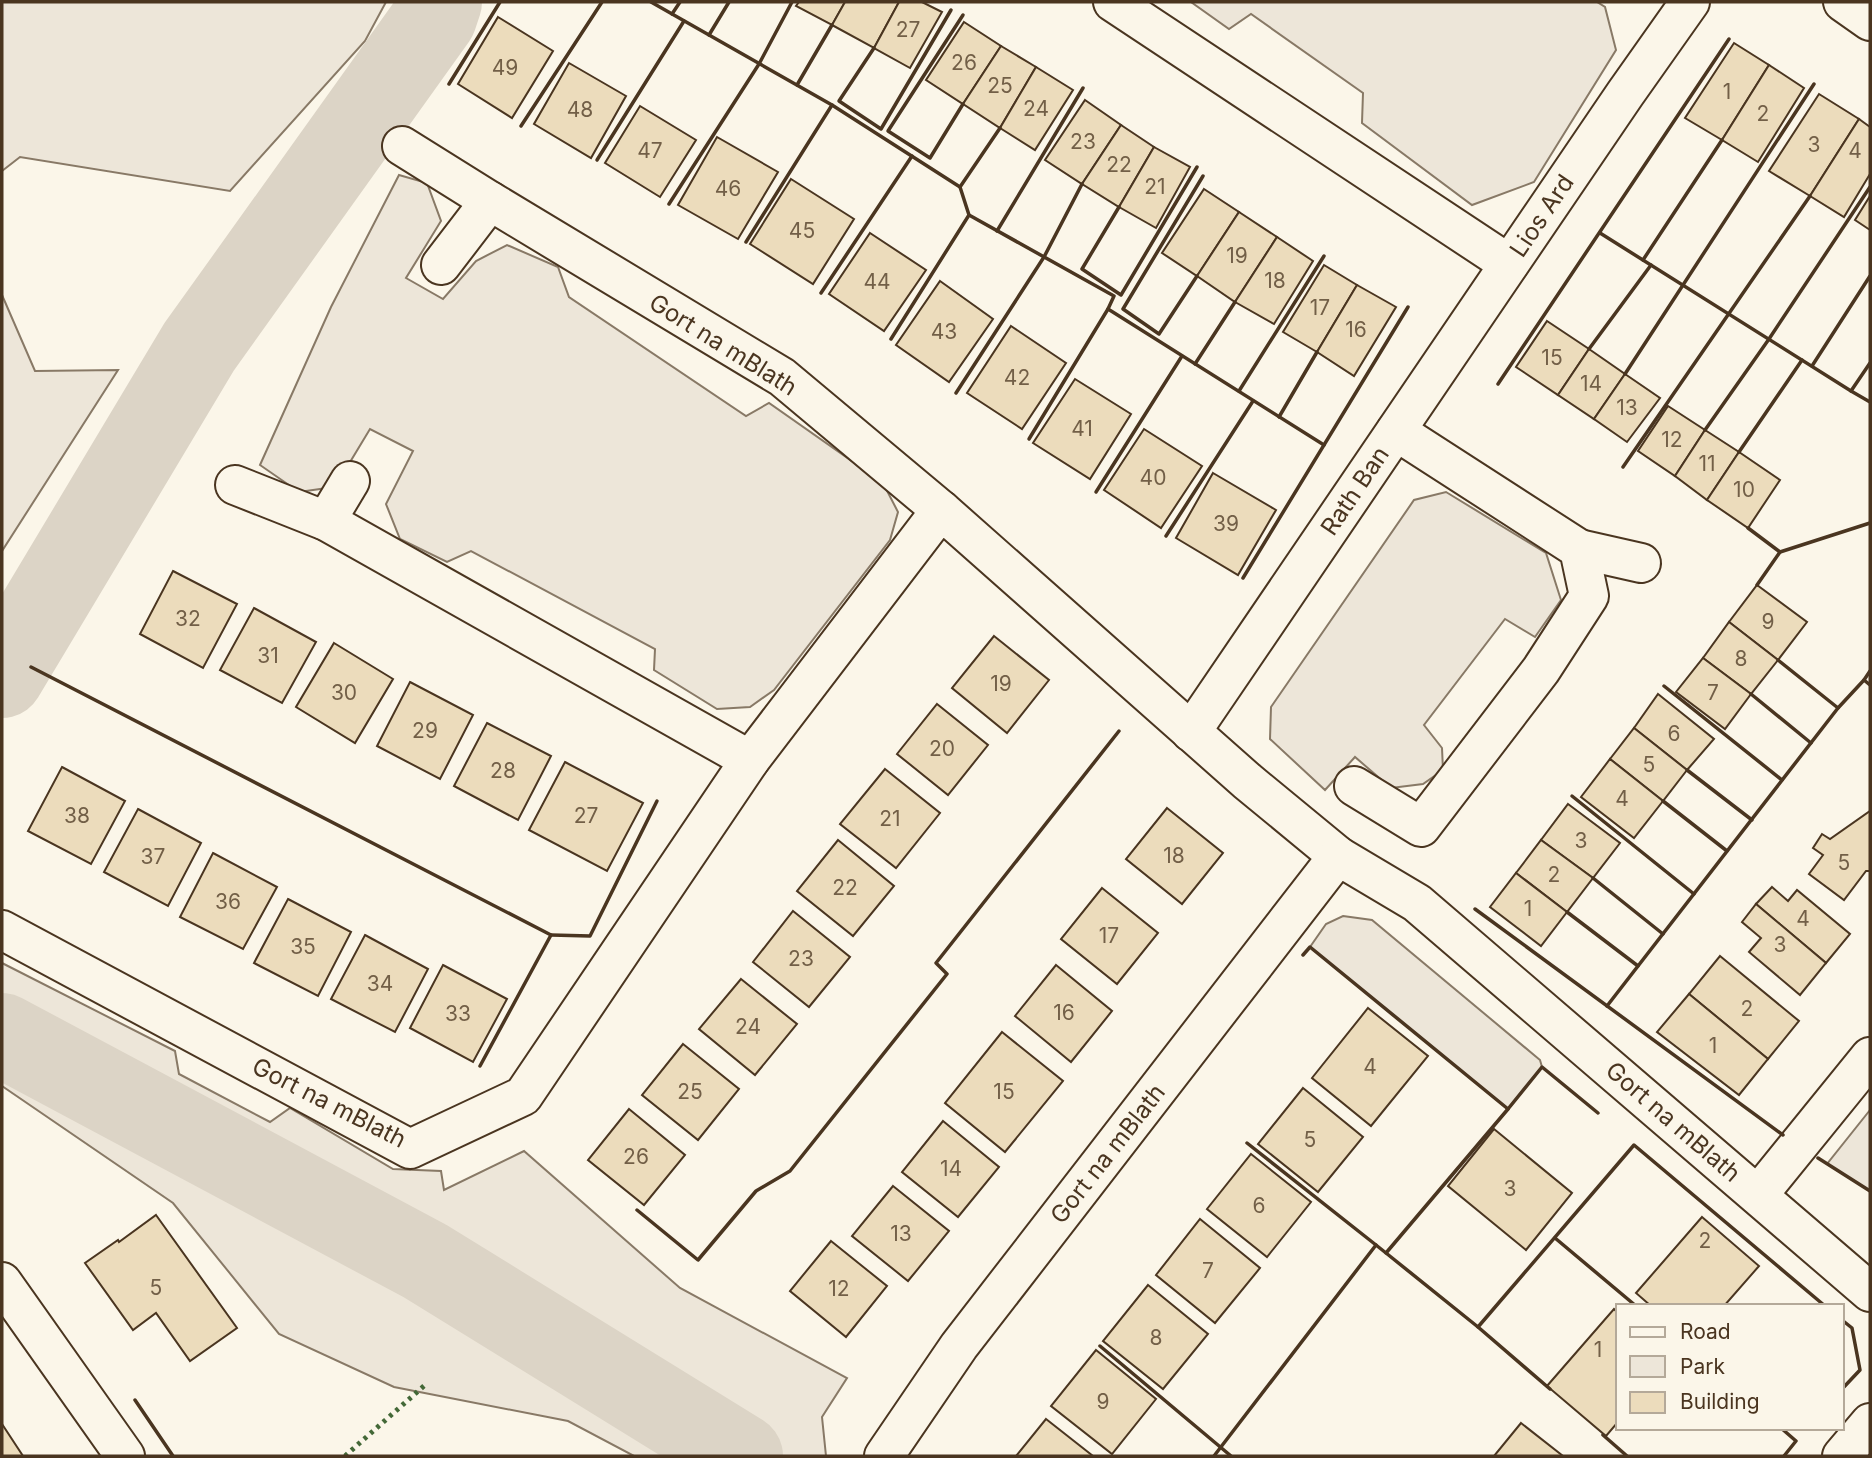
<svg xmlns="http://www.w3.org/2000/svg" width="1872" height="1458" viewBox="0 0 1872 1458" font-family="Inter,sans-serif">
<rect width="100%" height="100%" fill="#fbf6e9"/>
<g fill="#ede6d9" stroke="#887966" stroke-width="2">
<polygon points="2,2 386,2 365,41 230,191 20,157 2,171"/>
<polygon points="1191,2 1597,2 1605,7 1616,50 1534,182 1472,205 1362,123 1363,93 1251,14 1229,29"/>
<polygon points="399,175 427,183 441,221 406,278 443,299 476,261 507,245 558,267 569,297 746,416 769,403 883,483 898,512 890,540 774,690 750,707 717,709 654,670 655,649 471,551 447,562 400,539 386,504 413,451 370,429 344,472 327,488 299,492 260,465 331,307"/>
<polygon points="2,295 35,371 118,370 2,551"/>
<polygon points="1446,492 1546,553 1561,600 1535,637 1505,619 1424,725 1442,748 1443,770 1423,784 1391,788 1355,757 1325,790 1270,739 1271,707 1414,500"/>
<polygon points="1343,916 1372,920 1540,1060 1542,1067 1508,1109 1310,947 1326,924"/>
<polygon points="2,963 175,1051 179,1074 270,1122 290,1108 393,1169 441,1171 444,1190 524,1151 680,1288 847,1378 822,1417 826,1456 634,1456 568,1421 394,1387 279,1334 173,1203 2,1086 2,1020 687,1413 2,1005"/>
<polygon points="1870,1110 1870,1191 1827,1164"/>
</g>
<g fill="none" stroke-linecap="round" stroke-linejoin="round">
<g stroke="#dcd4c6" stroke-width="84">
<polyline points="2,676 199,347 435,17 440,2"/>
<polyline points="2,1035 425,1261 741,1456"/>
</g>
</g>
<g fill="#ecdcbc" stroke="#4a3520" stroke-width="2">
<polygon points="799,2 845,2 832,25 796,6"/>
<polygon points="845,2 899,2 874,48 832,25"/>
<polygon points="899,2 922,2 942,12 910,68 874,48"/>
<polygon points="498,17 553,51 512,118 458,84"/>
<polygon points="964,22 1001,46 963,104 926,80"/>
<polygon points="1734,43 1769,65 1722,140 1685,118"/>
<polygon points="1001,46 1036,67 1000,128 963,104"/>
<polygon points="569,63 626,96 591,158 534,124"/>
<polygon points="1769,65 1804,88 1758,162 1722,140"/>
<polygon points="1036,67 1073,90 1035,150 1000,128"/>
<polygon points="1819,94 1859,119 1810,196 1769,171"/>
<polygon points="1085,100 1121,125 1082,184 1045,160"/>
<polygon points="640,106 696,140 660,197 605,163"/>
<polygon points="1859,119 1870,127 1870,174 1844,217 1810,196"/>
<polygon points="1121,125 1154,147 1119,207 1082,184"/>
<polygon points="717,137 778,172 738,239 678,205"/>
<polygon points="1154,147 1190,167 1156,228 1119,207"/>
<polygon points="791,179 854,219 813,284 750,244"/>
<polygon points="1204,189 1239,212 1197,276 1162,253"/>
<polygon points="1870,196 1870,230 1855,220"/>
<polygon points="1239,212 1277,237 1235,302 1197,276"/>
<polygon points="870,233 926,270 884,331 829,294"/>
<polygon points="1277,237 1313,261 1274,324 1235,302"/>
<polygon points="1324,265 1357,285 1317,352 1283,332"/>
<polygon points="940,281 993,319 949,382 896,345"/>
<polygon points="1357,285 1396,307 1354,376 1317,352"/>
<polygon points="1547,321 1589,349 1558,395 1516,367"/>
<polygon points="1011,326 1066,363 1022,429 967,393"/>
<polygon points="1589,349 1625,374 1594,419 1558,395"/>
<polygon points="1625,374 1660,398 1627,442 1594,419"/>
<polygon points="1075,379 1131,414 1090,479 1033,443"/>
<polygon points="1668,406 1705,430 1675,476 1638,451"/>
<polygon points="1144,429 1202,466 1161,528 1104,490"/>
<polygon points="1705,430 1739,452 1707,500 1675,476"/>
<polygon points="1739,452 1780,480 1748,528 1707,500"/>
<polygon points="1213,473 1276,510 1238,575 1176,538"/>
<polygon points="173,571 237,604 203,668 140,634"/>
<polygon points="1757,585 1807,622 1778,660 1729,622"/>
<polygon points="254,608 316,642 282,703 220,670"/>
<polygon points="1729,622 1778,660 1751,694 1703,658"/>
<polygon points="994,636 1049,680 1007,733 952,688"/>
<polygon points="334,643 393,679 355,743 296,707"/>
<polygon points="1703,658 1751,694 1725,729 1676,692"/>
<polygon points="410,682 473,715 440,779 377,746"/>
<polygon points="1658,694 1714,739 1687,770 1634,728"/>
<polygon points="937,704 988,745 948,795 897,754"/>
<polygon points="487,723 551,756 518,820 454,786"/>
<polygon points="1634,728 1687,770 1663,801 1610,759"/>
<polygon points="1610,759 1663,801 1634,838 1581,797"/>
<polygon points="565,762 643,803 607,871 529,830"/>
<polygon points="62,767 125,801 91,864 28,831"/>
<polygon points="885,769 940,813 896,868 840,824"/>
<polygon points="1568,804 1620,843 1593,878 1541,840"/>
<polygon points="1167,808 1223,853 1182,904 1126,859"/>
<polygon points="138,809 201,843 168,906 104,872"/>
<polygon points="1870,811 1870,871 1866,871 1844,900 1809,874 1823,855 1813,848 1822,834 1830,839"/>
<polygon points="838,840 894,886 853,936 797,891"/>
<polygon points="1541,840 1593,878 1567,912 1516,873"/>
<polygon points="213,853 277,887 243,949 180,917"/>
<polygon points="1516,873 1567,912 1541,946 1490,907"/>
<polygon points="1772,887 1788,901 1797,890 1850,934 1826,963 1756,904"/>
<polygon points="1102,888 1158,933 1117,984 1061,939"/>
<polygon points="288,899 351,932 318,996 254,963"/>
<polygon points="1756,904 1826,963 1800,995 1749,952 1761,938 1742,922"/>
<polygon points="793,911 850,957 809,1007 753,962"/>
<polygon points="365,935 428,969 395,1032 331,999"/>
<polygon points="1720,956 1799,1021 1768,1059 1689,994"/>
<polygon points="443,965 507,999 473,1062 410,1028"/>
<polygon points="1056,965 1112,1011 1071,1062 1015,1016"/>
<polygon points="741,979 797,1024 755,1075 699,1029"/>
<polygon points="1689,994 1768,1059 1739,1095 1657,1032"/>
<polygon points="1368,1008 1428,1056 1371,1126 1312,1078"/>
<polygon points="1002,1032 1063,1081 1005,1152 945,1103"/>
<polygon points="683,1044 739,1089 698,1140 642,1095"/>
<polygon points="1303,1088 1363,1137 1318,1192 1258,1144"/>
<polygon points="629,1109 685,1155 644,1205 588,1160"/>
<polygon points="943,1121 999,1167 958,1217 902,1172"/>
<polygon points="1494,1129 1572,1193 1526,1250 1448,1186"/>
<polygon points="1251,1154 1311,1202 1267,1257 1207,1209"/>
<polygon points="893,1186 949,1231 908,1281 852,1236"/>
<polygon points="156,1215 237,1328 190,1361 156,1313 133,1330 85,1263 118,1240 119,1242"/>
<polygon points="1702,1217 1759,1266 1724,1306 1651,1306 1636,1293"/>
<polygon points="1200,1219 1260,1268 1215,1323 1156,1275"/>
<polygon points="831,1241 887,1286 846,1337 790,1291"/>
<polygon points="1148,1285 1208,1334 1163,1389 1103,1341"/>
<polygon points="1614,1309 1618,1313 1618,1422 1606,1436 1547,1386"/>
<polygon points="1096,1350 1156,1399 1112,1454 1051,1406"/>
<polygon points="1046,1419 1093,1456 1016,1456"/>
<polygon points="1521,1423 1563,1456 1494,1456"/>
<polygon points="2,1424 23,1456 2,1456"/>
</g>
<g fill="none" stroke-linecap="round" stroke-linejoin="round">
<g stroke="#4a3520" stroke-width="42">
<g id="minor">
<polyline points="1113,2 1509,264"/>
<polyline points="1843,2 1870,21"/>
<polyline points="402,146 490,201 782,377 941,510"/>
<polyline points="441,265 490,201"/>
<polyline points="235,485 326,521 750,760"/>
<polyline points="326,521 350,481"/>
<polyline points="1579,549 1641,563"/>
<polyline points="1191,732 1625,94 1690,2"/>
<polyline points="1354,786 1421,827 1541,670 1589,596 1579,549 1396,431"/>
<polyline points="2,930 410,1149 523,1096 750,760 941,510 1247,781 1338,856"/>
<polyline points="1758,1195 1870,1057"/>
<polyline points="2,1282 125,1456"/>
<polyline points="884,1456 959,1346 1338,856 1417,903 1870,1292"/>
</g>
</g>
<g stroke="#4a3520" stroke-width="42">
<polyline id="secondary" points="1842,1456 1870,1423"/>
</g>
<use href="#minor" stroke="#fbf6e9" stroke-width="38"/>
<use href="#secondary" stroke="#fbf6e9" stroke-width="38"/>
<polyline stroke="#436837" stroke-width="5" stroke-dasharray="3.5 5" stroke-linecap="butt" points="345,1456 425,1385"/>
<g stroke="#4a3520" stroke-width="3.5">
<polyline points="651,2 832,105 960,187 969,215 1114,296 1108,309 1324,445"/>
<polyline points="672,14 680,2"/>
<polyline points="709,35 729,2"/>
<polyline points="874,48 839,101 881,129 951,10"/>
<polyline points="449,84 500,2"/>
<polyline points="797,85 832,25"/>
<polyline points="963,104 930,158 888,131 963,15"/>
<polyline points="521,126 602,2"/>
<polyline points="597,160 684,21"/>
<polyline points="960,187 1000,128"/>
<polyline points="669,204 759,64 792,2"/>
<polyline points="1119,207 1082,269 1121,295 1197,167"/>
<polyline points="997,231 1083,88"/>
<polyline points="1600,233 1851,391"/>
<polyline points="746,242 832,105"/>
<polyline points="1643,260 1722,140"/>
<polyline points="1197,276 1159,334 1123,309 1203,176"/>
<polyline points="821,293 912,156"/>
<polyline points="891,339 969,215"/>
<polyline points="1589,349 1651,265"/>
<polyline points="1870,363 1851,391 1870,402"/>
<polyline points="1195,364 1235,302"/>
<polyline points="1812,366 1870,276"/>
<polyline points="1625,374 1814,84"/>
<polyline points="1498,384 1729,39"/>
<polyline points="1239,391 1324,256"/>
<polyline points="956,393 1044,257 1082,184"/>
<polyline points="1279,417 1317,352"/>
<polyline points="1705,430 1769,339 1870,187"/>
<polyline points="1029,439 1108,309"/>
<polyline points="1739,452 1802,360"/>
<polyline points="1623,467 1810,196"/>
<polyline points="1096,492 1182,356"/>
<polyline points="1748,528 1780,552 1757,585"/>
<polyline points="1166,536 1253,401"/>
<polyline points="1780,552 1870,523"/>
<polyline points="1243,578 1408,307"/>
<polyline points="1778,660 1838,708"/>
<polyline points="31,667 551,935 480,1066"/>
<polyline points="1870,671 1864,680 1870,685"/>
<polyline points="1664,686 1782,780"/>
<polyline points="1751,694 1811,743"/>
<polyline points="1687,770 1752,820"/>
<polyline points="1572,796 1694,894"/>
<polyline points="1663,801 1727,851"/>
<polyline points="1593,878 1663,934"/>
<polyline points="1475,909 1783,1135"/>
<polyline points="1567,912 1638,966"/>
<polyline points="551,935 590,936 657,801"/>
<polyline points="1303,955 1310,947 1508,1109 1542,1067 1598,1113"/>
<polyline points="1607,1006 1838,708 1864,680"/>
<polyline points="1247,1143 1376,1245"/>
<polyline points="1818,1158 1870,1191"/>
<polyline points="637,1210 698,1260 756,1191 790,1171 947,974 936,963 1119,731"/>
<polyline points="1555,1238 1636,1306"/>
<polyline points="1386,1253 1478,1327"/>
<polyline points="1842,1320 1852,1328 1860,1370 1842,1389"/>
<polyline points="1100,1346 1231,1456"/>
<polyline points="1550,1389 1478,1327 1634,1145 1825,1306"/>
<polyline points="135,1400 173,1456"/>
<polyline points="1781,1428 1796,1441 1784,1456"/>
<polyline points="1603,1435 1627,1456"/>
<polyline points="1214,1456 1376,1245 1386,1253 1508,1109"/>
</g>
</g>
<g text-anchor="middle" stroke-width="5" stroke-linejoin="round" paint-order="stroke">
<g font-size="21" fill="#725f47">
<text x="908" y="37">27</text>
<text x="964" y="70">26</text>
<text x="505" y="75">49</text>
<text x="1000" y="93">25</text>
<text x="1727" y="99">1</text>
<text x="1036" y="116">24</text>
<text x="580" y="117">48</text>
<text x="1763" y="121">2</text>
<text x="1083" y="149">23</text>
<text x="1814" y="152">3</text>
<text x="650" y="158">47</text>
<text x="1855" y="158">4</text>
<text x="1119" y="172">22</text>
<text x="1155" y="194">21</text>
<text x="728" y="196">46</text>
<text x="802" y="238">45</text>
<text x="1237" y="263">19</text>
<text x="1275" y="288">18</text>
<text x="877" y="289">44</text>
<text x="1320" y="315">17</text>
<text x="1356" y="337">16</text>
<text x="944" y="339">43</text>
<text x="1552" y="365">15</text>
<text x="1017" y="385">42</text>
<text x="1591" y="391">14</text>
<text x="1627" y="415">13</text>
<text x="1082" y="436">41</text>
<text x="1672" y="447">12</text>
<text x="1707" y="471">11</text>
<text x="1153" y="485">40</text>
<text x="1744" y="497">10</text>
<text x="1226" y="531">39</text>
<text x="188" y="626">32</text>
<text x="1768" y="629">9</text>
<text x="268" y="663">31</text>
<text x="1741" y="666">8</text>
<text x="1001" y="691">19</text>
<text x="344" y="700">30</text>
<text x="1713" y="700">7</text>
<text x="425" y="738">29</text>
<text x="1674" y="741">6</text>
<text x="942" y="756">20</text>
<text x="1649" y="772">5</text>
<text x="503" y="778">28</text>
<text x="1622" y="806">4</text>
<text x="77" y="823">38</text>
<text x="586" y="823">27</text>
<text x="890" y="826">21</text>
<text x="1581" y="848">3</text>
<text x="1174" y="863">18</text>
<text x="153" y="864">37</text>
<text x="1844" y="870">5</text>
<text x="1554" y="882">2</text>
<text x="845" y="895">22</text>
<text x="228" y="909">36</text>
<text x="1528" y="916">1</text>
<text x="1803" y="926">4</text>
<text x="1109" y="943">17</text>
<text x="1780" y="952">3</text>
<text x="303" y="954">35</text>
<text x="801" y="966">23</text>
<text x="380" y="991">34</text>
<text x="1747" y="1016">2</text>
<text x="1064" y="1020">16</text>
<text x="458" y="1021">33</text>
<text x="748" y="1034">24</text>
<text x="1713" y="1053">1</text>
<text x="1370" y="1074">4</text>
<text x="690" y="1099">25</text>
<text x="1004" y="1099">15</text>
<text x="1310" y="1147">5</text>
<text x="636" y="1164">26</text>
<text x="951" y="1176">14</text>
<text x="1510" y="1196">3</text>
<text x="1259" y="1213">6</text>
<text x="901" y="1241">13</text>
<text x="1705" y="1248">2</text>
<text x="1208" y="1278">7</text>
<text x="156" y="1295">5</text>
<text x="839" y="1296">12</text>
<text x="1156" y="1345">8</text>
<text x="1598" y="1357">1</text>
<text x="1103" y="1409">9</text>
</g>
<g font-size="24" fill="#4a3520" stroke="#fbf6e9">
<text transform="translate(1542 216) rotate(-56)" y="8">Lios Ard</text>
<text transform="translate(723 345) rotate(32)" y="8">Gort na mBlath</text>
<text transform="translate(1355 491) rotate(-56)" y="8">Rath Ban</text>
<text transform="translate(329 1103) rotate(27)" y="8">Gort na mBlath</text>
<text transform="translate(1673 1122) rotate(41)" y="8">Gort na mBlath</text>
<text transform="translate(1108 1154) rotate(-52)" y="8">Gort na mBlath</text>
</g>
</g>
<rect width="1872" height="1458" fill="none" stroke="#4a3520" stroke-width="7"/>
<rect x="1616" y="1304" width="228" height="126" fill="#fbf6e9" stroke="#b4a999" stroke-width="2"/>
<rect x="1630" y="1327" width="35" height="10" fill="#fbf6e9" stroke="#b4a999" stroke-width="2"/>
<text x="1680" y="1339" font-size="21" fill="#4a3520">Road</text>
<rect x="1630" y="1356" width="35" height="21" fill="#ede6d9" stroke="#b4a999" stroke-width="2"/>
<text x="1680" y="1374" font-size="21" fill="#4a3520">Park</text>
<rect x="1630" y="1392" width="35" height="21" fill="#ecdcbc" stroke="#b4a999" stroke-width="2"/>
<text x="1680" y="1409" font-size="21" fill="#4a3520">Building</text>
</svg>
